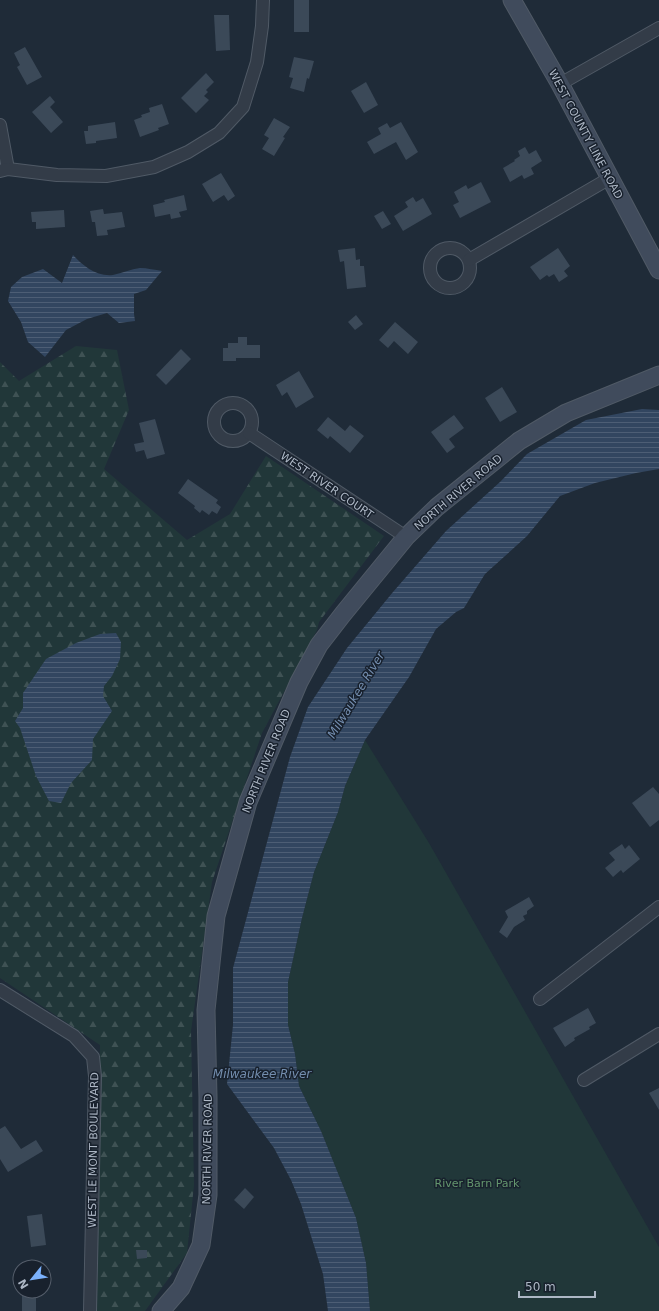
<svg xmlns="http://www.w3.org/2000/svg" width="659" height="1311" viewBox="0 0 659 1311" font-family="'DejaVu Sans',sans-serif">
<defs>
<pattern id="forest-firs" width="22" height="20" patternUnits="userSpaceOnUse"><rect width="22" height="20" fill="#213739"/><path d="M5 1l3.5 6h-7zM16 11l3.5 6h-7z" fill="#3f5254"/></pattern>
<pattern id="water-rules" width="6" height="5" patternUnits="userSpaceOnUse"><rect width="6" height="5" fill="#324660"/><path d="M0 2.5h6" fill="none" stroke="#4d5e75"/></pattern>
</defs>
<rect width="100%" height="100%" fill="#1f2b38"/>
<polygon fill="url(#forest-firs)" points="76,346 117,350 129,410 104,469 187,540 230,514 266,456 384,536 319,622 317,630 262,733 212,882 191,1031 194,1185 187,1253 145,1311 97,1311 100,1045 0,978 0,362 19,381"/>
<polygon fill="#213739" points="365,740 429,843 659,1247 659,1311 370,1311 366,1263 356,1218 321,1131 299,1086 295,1054 288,1025 288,982 302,918 314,872 338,812 345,786"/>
<g fill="url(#water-rules)">
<path d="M 73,255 C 83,266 97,277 113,275 C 122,273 131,269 140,268 C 147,268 155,270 162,271 L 146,290 L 134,294 L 134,314 L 135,321 L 119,323 L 107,313 L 87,319 L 66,330 L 45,357 L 28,342 L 21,322 L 8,301 L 11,287 L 22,277 L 43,269 L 62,283 Z"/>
<polygon points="642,409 659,410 659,469 636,473 595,483 560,496 527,536 485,574 464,608 456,612 436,629 409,677 365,740 345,786 338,812 314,872 302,918 288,982 288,1025 295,1054 299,1086 321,1131 356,1218 366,1263 370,1311 328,1311 323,1274 301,1204 291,1180 274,1148 227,1084 233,1025 233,968 290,757 308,707 347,648 393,592 446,531 500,482 527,454 586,420"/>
<polygon points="116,633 121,642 120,659 112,676 104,686 103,696 112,711 93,739 92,760 71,783 61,803 49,801 36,776 20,728 15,721 23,708 23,693 46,659 76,643 100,634"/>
</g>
<g fill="#3b4958">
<rect x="294" y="0" width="15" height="32"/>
<polygon points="214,15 229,15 230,50 216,51"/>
<polygon points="25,47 42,77 27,85 17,67 20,65 14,53"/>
<polygon points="294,57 314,61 309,79 307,78 304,92 290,88 293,78 289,77"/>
<polygon points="206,73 214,82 206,90 208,92 204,96 209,100 196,113 181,98"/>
<polygon points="366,82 378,105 364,113 351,91"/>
<polygon points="50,96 55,102 50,107 63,122 51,133 32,112"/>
<polygon points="162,104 169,124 158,128 159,130 140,137 134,120 142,117 141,115 150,112 149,108"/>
<polygon points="274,118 290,127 283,137 285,138 274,156 262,149 269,138 264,135"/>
<polygon points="115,122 117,138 96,141 96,143 86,144 84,131 88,131 88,126"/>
<polygon points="401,122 418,152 406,160 396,142 374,154 367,142 381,134 378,128 387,123 390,128"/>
<polygon points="525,147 529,154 536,150 542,161 531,168 534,174 524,179 522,175 510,182 503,168 515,161 514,160 520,156 518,151"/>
<polygon points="221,173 235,196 228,201 224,195 213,202 202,184"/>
<polygon points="481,182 491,202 460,218 453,205 459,202 454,192 466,185 468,189"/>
<polygon points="184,195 187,210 179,212 181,217 171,219 170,214 155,217 153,205 165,202 164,200"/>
<polygon points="413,197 416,202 423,198 432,214 403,231 394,216 408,207 405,202"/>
<polygon points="103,209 104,214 122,212 125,227 107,230 108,235 97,236 95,222 92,222 90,211"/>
<polygon points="64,210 65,227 36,229 36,222 32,222 31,212"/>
<polygon points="383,211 391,224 382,229 374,216"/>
<polygon points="355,248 356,260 360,259 360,266 364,266 366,287 347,289 344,261 340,262 338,250"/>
<polygon points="558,248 570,266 564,271 568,276 559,282 554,274 549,277 547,275 540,280 530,267"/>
<polygon points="356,315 363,324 355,330 348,322"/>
<polygon points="395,322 418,342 408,354 394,341 388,348 379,340"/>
<polygon points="238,337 247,337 247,345 260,345 260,358 236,358 236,361 223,361 223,348 228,348 228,343 238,343"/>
<polygon points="181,349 191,359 166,385 156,375"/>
<polygon points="299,371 314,397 296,408 287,392 282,396 276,385"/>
<polygon points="502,387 517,412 500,422 485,398"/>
<polygon points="454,415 464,428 449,439 455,447 447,453 431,432"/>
<polygon points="328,417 345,431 350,425 364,436 350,453 330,436 328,439 317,430"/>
<polygon points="155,419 165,454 147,459 144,450 136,452 134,444 144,442 139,423"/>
<polygon points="188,479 218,500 216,503 221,507 217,514 212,511 209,515 202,510 200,513 194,508 195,506 178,493"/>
<polygon points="653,787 659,794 659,820 650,827 632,803"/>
<polygon points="622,844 625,849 629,845 640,859 623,873 621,870 613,877 605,868 615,860 609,853"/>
<polygon points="529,897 534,906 527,911 527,914 523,916 525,920 514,927 507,938 499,932 508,917 505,911"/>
<polygon points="588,1008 596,1023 589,1027 590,1029 574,1038 575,1040 565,1047 553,1028"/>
<polygon points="659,1088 659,1110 649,1093"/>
<polygon points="5,1126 21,1149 36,1140 43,1151 8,1172 0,1159 0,1129"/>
<polygon points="245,1188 254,1197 244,1209 234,1200"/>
<polygon points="42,1214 46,1245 31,1247 27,1216"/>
<polygon points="136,1250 147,1250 147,1258 137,1259"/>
<rect x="22" y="1291" width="14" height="20"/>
</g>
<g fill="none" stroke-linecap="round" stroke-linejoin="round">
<g stroke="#505a66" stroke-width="14">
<g id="street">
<polyline points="560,84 659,28"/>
<polyline points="0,125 8,169"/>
<polyline points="0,171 8,169 57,175 106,176 154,167 188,152 219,133 243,107 257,62 262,26 263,0"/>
<circle cx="450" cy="268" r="20"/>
<polyline points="469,260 610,178"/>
<circle cx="233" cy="422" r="19"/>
<polyline points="249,433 406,537"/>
<polyline points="0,990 74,1036 93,1057 95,1076 90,1311"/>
<polyline points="540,999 659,907"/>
<polyline points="584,1080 659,1034"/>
</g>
</g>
<g stroke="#505a66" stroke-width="19">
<g id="secondary">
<polyline points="512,0 560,84 659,270"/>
<polyline points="161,1311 181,1288 201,1245 208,1195 208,1097 206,1010 216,916 248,802 299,682 319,645 343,614 406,537 437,507 519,441 566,413 659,375"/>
</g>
</g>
<use href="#street" stroke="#333c48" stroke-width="12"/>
<use href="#secondary" stroke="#404b5c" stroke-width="17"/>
</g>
<g text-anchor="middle" stroke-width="3" stroke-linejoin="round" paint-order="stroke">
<g font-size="11" fill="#adb7c5" stroke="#18212d">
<text transform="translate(586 134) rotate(62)" y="4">WEST COUNTY LINE ROAD</text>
<text transform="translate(327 485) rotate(34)" y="4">WEST RIVER COURT</text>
<text transform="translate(458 492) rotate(-40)" y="4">NORTH RIVER ROAD</text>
<text transform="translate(266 761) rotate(-68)" y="4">NORTH RIVER ROAD</text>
<text transform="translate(207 1149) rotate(-89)" y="4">NORTH RIVER ROAD</text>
<text transform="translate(93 1150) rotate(-89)" y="4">WEST LE MONT BOULEVARD</text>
</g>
<g font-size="11" fill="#64966e" stroke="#18212d">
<text x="477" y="1187">River Barn Park</text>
</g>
<g font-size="12" font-style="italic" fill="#748eaf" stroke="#18212d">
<text transform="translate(356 695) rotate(-59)" y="4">Milwaukee River</text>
<text x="262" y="1078">Milwaukee River</text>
</g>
</g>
<g transform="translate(32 1279) rotate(240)"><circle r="19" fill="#18212d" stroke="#545d6a"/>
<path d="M0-3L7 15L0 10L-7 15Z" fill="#7bb1fc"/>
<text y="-6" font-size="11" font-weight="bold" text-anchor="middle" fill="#adb7c5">N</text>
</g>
<path d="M519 1291v6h76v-6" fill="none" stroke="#adb7c5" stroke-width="2"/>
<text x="525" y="1291" font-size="12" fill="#adb7c5" stroke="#18212d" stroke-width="3" paint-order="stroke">50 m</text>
</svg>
